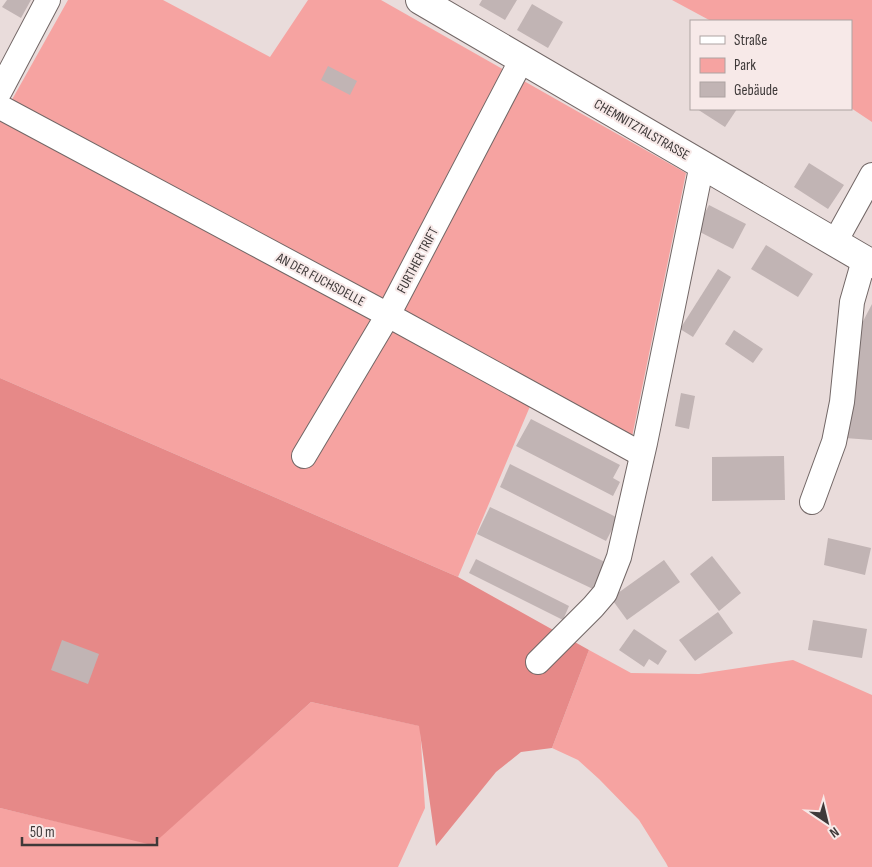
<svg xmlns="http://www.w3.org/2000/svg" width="872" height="867" viewBox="0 0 872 867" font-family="'Sofia Sans Condensed',sans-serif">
<rect width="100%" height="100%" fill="#e9dcdb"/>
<g fill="#f6a3a1">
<polygon points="68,0 163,0 270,57 308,0 381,0 686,173 632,437 539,385 458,577 0,378 0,121"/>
<polygon points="672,0 872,0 872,122 851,108 851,21 711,21"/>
<polygon points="589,650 631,673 699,674 793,660 872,695 872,867 668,867 666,863 639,820 599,779 578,760 552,748"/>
<polygon points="311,702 420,726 425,808 398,867 0,867 0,808 152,844"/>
</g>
<polygon fill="#e68988" points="0,378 458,577 589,650 552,748 521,752 496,772 436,846 419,726 311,702 152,845 0,808"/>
<g fill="#c1b4b4">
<polygon points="7,0 31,0 21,18 2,7"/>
<polygon points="482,0 517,0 505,20 479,5"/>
<polygon points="532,4 563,22 548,48 517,30"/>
<polygon points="328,66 357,81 350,95 321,80"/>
<polygon points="697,109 737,109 725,127"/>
<polygon points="809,163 844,185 828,209 794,187"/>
<polygon points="709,205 746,224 733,249 696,230"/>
<polygon points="766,245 813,274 798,297 751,269"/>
<polygon points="718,269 731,277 693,337 680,329"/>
<polygon points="872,304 872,440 845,438 859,329"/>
<polygon points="734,330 763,349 753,363 725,344"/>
<polygon points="681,393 695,396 689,429 675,426"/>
<polygon points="531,419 620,465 613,478 620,482 613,496 516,446"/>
<polygon points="784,456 785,500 712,501 712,457"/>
<polygon points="510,464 618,518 606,541 500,487"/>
<polygon points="490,507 607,563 593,589 477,534"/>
<polygon points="828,538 871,548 865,575 824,565"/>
<polygon points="712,556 741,593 719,611 690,574"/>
<polygon points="476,559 569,606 563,620 469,573"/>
<polygon points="664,560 680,582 627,620 611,598"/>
<polygon points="718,612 733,633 695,661 679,640"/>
<polygon points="813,620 867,629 862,658 808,650"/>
<polygon points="634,629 667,651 658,665 649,659 644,667 619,650"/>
<polygon points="62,640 99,654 88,684 51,670"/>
</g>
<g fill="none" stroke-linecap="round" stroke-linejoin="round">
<g stroke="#726766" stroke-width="26">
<g id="minor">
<polyline points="0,91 48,0"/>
<polyline points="0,107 388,315 641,454"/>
<polyline points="835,242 872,175"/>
<polyline points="304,456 388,315 522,59"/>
<polyline points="812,502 834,442 842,402 852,302 864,260"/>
<polyline points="538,662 593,607 605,593 619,557 645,443 702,164"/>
</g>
</g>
<g stroke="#726766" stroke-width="30">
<polyline id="major" points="420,0 872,264"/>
</g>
<use href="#minor" stroke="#fff" stroke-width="24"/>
<use href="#major" stroke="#fff" stroke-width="28"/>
</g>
<g text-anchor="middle" stroke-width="4" stroke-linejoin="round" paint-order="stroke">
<g font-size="14" fill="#3e3939" stroke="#f7e9e8">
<text transform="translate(642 129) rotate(30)" y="5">CHEMNITZTALSTRASSE</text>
<text transform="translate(417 260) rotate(-62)" y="5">FURTHER TRIFT</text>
<text transform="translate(321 279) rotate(28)" y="5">AN DER FUCHSDELLE</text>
</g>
</g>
<rect x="690" y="20" width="162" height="90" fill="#f7e9e8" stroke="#ada3a2"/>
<rect x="700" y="36" width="25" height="8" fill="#ffffff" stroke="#ada3a2"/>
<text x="734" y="45" font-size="15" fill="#3e3939">Straße</text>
<rect x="700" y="58" width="25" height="15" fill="#f6a3a1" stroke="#ada3a2"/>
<text x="734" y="70" font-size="15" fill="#3e3939">Park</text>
<rect x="700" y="82" width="25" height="15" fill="#c1b4b4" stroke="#ada3a2"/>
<text x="734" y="95" font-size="15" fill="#3e3939">Gebäude</text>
<g transform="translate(827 822) rotate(145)" stroke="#f7e9e8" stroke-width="4" paint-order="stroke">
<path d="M0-4L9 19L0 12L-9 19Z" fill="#3e3939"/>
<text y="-8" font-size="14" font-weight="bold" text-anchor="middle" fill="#3e3939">N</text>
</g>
<path d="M22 837v8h135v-8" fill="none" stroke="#3e3939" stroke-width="2.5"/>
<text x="30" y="837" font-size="15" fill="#3e3939" stroke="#f7e9e8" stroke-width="4" paint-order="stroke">50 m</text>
</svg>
